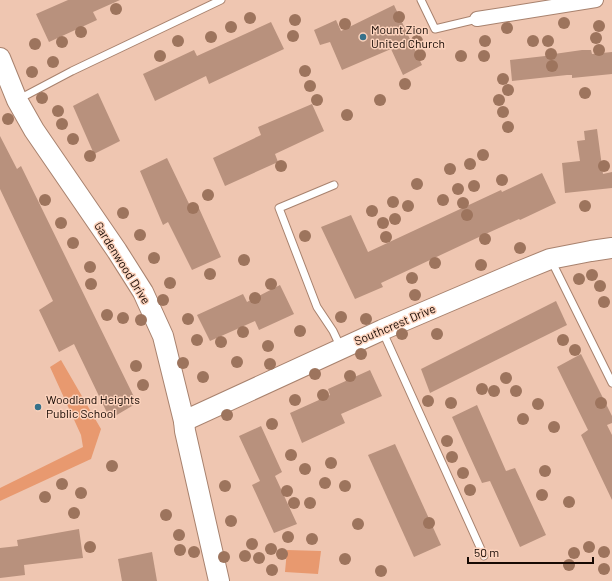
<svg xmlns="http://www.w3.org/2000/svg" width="612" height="581" viewBox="0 0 612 581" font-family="Barlow,sans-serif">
<rect width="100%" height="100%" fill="#efc6b1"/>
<g fill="#e8996f">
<polygon points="61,360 101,429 91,459 0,501 0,488 83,447 81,435 50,367"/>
<polygon points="287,550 321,551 318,574 285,572"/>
</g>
<g fill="#b8917d">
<polygon points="68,0 120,0 93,12 97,20 49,42 36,14"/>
<polygon points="394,5 422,65 403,75 391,49 342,70 330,42 320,45 314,30 336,20 341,31"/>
<polygon points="271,22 284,49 209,84 206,76 155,101 143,74 194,50 197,56"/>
<polygon points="582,50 591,50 592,54 612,52 612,74 572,78 572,75 567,75 512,81 510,60 554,55 554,54"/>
<polygon points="98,93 120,141 94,154 73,106"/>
<polygon points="312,104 324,131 275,154 278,162 225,186 213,158 261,135 258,127"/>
<polygon points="597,129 603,174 612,172 612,188 565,193 562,163 580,161 577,141 585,140 584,131"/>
<polygon points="0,136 17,169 21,166 137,403 110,419 74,344 59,352 39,310 53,301 0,189"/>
<polygon points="167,158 191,208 198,206 221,257 192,270 168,222 163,225 140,171"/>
<polygon points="542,173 556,203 520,220 519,219 479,237 381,283 383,287 355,299 321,227 351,215 368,252 501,190 502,192"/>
<polygon points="280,285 294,314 259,330 255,321 210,341 197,315 243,294 247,302"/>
<polygon points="556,301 567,325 430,393 421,369"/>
<polygon points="581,354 612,416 612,423 607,425 612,435 612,500 581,435 588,430 557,367"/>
<polygon points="370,370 382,396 341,414 345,423 302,443 290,413 330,395 328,389"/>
<polygon points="477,405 506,471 515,468 546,535 520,547 490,481 482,483 452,417"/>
<polygon points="261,426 282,472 275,476 297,524 274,533 252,485 260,481 239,436"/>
<polygon points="395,444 441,545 414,557 368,455"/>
<polygon points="79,529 83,558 24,565 25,575 0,578 0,548 18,546 17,540"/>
<polygon points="152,552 157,581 122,581 118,559"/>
</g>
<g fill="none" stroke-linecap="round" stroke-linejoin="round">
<g stroke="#a8826e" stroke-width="9">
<g id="lane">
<polyline points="421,0 435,29 477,19"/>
<polyline points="19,99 72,71 221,0"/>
<polyline points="334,185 279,208 317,307 333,331 341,348"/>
<polyline points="551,260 612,383"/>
<polyline points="382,330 484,556"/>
</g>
</g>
<g stroke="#a8826e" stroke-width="16">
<polyline id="street" points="477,19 596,0"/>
</g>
<g stroke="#a8826e" stroke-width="22">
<g id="secondary">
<polyline points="0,58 17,100 34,130 117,251 143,292 163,336 184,421 185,431 219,581"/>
<polyline points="184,421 382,330 518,272 550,259 591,251 612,248"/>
</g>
</g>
<use href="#lane" stroke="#fff" stroke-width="7"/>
<use href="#street" stroke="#fff" stroke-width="14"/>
<use href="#secondary" stroke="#fff" stroke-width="20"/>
</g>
<g fill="#9d745d">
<circle cx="116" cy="9" r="6"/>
<circle cx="399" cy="17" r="6"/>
<circle cx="250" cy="18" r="6"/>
<circle cx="295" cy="20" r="6"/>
<circle cx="564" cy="23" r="6"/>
<circle cx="345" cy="24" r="6"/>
<circle cx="599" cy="26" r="6"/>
<circle cx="231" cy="27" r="6"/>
<circle cx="507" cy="28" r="6"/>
<circle cx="81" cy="32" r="6"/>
<circle cx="293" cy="36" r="6"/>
<circle cx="211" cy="37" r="6"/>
<circle cx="596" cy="38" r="6"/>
<circle cx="178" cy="41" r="6"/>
<circle cx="417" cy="41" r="6"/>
<circle cx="485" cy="41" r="6"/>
<circle cx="533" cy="41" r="6"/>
<circle cx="548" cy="41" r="6"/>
<circle cx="62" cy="42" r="6"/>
<circle cx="35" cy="44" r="6"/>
<circle cx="599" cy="50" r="6"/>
<circle cx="551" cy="54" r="6"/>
<circle cx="420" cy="55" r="6"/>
<circle cx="160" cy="56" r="6"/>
<circle cx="461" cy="56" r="6"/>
<circle cx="484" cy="56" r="6"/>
<circle cx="53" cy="62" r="6"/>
<circle cx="552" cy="66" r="6"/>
<circle cx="305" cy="71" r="6"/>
<circle cx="32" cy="72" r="6"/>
<circle cx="503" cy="79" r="6"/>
<circle cx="405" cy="84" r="6"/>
<circle cx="310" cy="86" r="6"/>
<circle cx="508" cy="90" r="6"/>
<circle cx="585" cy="93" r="6"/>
<circle cx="42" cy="98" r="6"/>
<circle cx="317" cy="100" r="6"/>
<circle cx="380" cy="100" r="6"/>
<circle cx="499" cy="100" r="6"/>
<circle cx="58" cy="111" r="6"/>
<circle cx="503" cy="112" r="6"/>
<circle cx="347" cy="115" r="6"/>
<circle cx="8" cy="119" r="6"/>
<circle cx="62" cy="124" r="6"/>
<circle cx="508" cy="127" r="6"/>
<circle cx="73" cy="139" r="6"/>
<circle cx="483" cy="155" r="6"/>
<circle cx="90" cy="156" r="6"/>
<circle cx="470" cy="164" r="6"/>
<circle cx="281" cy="166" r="6"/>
<circle cx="604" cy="166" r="6"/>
<circle cx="450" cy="169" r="6"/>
<circle cx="502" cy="180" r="6"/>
<circle cx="417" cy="184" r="6"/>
<circle cx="474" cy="186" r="6"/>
<circle cx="458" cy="189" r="6"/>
<circle cx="208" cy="195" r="6"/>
<circle cx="45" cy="200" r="6"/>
<circle cx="443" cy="200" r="6"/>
<circle cx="393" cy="202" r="6"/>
<circle cx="463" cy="203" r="6"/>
<circle cx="408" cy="206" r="6"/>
<circle cx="585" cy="206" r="6"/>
<circle cx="193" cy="208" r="6"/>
<circle cx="372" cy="211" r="6"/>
<circle cx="123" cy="213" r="6"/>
<circle cx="467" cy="215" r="6"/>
<circle cx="395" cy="219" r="6"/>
<circle cx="61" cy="223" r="6"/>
<circle cx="383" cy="223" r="6"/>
<circle cx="140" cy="235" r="6"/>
<circle cx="305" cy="236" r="6"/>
<circle cx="386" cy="237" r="6"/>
<circle cx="485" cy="239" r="6"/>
<circle cx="73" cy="243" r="6"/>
<circle cx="520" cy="248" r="6"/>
<circle cx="154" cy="258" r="6"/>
<circle cx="244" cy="260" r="6"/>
<circle cx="435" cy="263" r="6"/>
<circle cx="481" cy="265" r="6"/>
<circle cx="90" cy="267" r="6"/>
<circle cx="210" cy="274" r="6"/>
<circle cx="592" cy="275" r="6"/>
<circle cx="412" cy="278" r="6"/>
<circle cx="579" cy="279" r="6"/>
<circle cx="170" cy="283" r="6"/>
<circle cx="91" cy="284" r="6"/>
<circle cx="271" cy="284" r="6"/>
<circle cx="600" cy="286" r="6"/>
<circle cx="415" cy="295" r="6"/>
<circle cx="255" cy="298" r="6"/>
<circle cx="163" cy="300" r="6"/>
<circle cx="604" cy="302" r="6"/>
<circle cx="107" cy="315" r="6"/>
<circle cx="341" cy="317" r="6"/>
<circle cx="123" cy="318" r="6"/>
<circle cx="188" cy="319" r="6"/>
<circle cx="366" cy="319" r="6"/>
<circle cx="141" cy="320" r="6"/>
<circle cx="300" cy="331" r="6"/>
<circle cx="243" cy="332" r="6"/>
<circle cx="402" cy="334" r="6"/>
<circle cx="437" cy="334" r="6"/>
<circle cx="197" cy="340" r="6"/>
<circle cx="563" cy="340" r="6"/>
<circle cx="221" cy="342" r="6"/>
<circle cx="268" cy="346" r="6"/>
<circle cx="575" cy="350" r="6"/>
<circle cx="361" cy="354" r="6"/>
<circle cx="237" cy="362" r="6"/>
<circle cx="183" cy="363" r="6"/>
<circle cx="270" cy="364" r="6"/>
<circle cx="136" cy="366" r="6"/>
<circle cx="315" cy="374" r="6"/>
<circle cx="350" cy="376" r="6"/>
<circle cx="203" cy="377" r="6"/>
<circle cx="506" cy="378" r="6"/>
<circle cx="143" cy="385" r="6"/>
<circle cx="482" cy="389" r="6"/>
<circle cx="494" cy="391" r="6"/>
<circle cx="516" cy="391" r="6"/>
<circle cx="323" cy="395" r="6"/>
<circle cx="295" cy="400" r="6"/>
<circle cx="428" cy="401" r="6"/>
<circle cx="451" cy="403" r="6"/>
<circle cx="601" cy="403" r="6"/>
<circle cx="538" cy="404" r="6"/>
<circle cx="227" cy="415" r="6"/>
<circle cx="523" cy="419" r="6"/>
<circle cx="272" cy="424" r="6"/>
<circle cx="554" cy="427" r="6"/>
<circle cx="447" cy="441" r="6"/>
<circle cx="291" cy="455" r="6"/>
<circle cx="452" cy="457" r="6"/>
<circle cx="331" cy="463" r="6"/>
<circle cx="112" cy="466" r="6"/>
<circle cx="305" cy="469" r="6"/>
<circle cx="545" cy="471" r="6"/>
<circle cx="463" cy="473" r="6"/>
<circle cx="325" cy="483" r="6"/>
<circle cx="62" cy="484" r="6"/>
<circle cx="225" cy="486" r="6"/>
<circle cx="345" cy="486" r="6"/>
<circle cx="470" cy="490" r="6"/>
<circle cx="287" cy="491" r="6"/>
<circle cx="81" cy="493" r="6"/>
<circle cx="542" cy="495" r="6"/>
<circle cx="45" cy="497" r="6"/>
<circle cx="569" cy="502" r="6"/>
<circle cx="294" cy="503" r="6"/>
<circle cx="310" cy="503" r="6"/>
<circle cx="74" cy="513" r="6"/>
<circle cx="166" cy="515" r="6"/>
<circle cx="231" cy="521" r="6"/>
<circle cx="429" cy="523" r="6"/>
<circle cx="358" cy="524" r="6"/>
<circle cx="179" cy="535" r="6"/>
<circle cx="288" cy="537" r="6"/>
<circle cx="312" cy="539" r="6"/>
<circle cx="252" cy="544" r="6"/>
<circle cx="90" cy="547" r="6"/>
<circle cx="589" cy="547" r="6"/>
<circle cx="271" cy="549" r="6"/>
<circle cx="180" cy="550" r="6"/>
<circle cx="194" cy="552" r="6"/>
<circle cx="604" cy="552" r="6"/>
<circle cx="574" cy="553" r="6"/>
<circle cx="282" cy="554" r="6"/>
<circle cx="245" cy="556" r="6"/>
<circle cx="224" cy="557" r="6"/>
<circle cx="259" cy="558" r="6"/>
<circle cx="345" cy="559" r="6"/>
<circle cx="569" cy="565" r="6"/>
<circle cx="604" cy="569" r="6"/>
<circle cx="272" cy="570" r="6"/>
<circle cx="381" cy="571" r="6"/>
</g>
<g fill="#37718a" stroke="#fcd3bd" stroke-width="1.5">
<circle cx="363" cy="37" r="4"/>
<circle cx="38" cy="407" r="4"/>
</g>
<g text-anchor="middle" stroke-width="3" stroke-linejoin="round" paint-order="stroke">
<g font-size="12" fill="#160903" stroke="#fcd3bd" text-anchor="start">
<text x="371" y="34">Mount Zion<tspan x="371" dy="14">United Church</tspan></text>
<text x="46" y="404">Woodland Heights<tspan x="46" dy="14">Public School</tspan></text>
</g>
<g font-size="12" fill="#160903" stroke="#fcd3bd">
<text transform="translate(122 263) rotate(58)" y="4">Gardenwood Drive</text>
<text transform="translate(395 325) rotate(-23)" y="4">Southcrest Drive</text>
</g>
</g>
<path d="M468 557v6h125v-6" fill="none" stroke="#160903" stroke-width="2"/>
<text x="474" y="557" font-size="12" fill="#160903" stroke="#fcd3bd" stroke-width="3" paint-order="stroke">50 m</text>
</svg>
